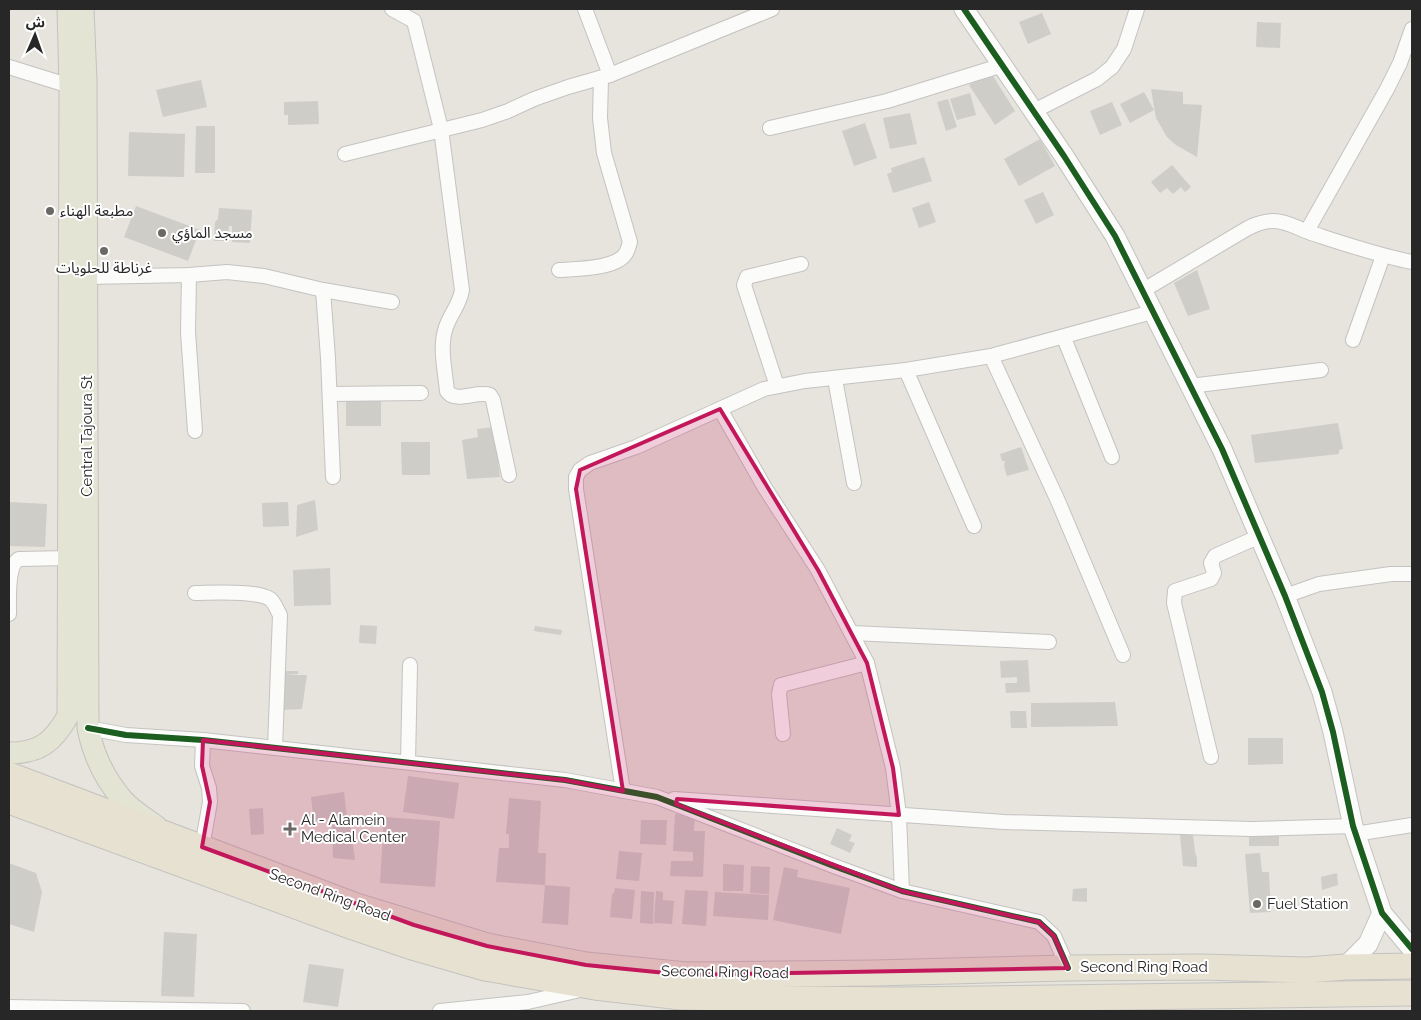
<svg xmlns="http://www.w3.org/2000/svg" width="1421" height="1020" viewBox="0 0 1421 1020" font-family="Raleway,'Noto Sans Arabic',sans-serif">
<rect width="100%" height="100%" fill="#e6e4dc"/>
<g fill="#cecdc8">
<polygon points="1042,13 1051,34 1028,44 1019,22"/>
<polygon points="1257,22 1281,23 1280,48 1256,47"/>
<polygon points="991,73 1015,111 995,125 969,85"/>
<polygon points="201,80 207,107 163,117 156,90"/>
<polygon points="1151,89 1183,92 1183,104 1202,105 1197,157 1176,145 1167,137 1156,118"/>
<polygon points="1144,92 1154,110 1130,123 1120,104"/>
<polygon points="970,93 976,115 957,120 950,99"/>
<polygon points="948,99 957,127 946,131 937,102"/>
<polygon points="318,101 319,124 288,125 288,115 284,115 284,102"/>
<polygon points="1112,102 1122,125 1100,135 1090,111"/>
<polygon points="910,113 917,144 890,149 883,118"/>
<polygon points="865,123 877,158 854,166 842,131"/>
<polygon points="196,126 215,126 215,173 195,173"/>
<polygon points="129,132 185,134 184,177 128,176"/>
<polygon points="1040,139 1055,166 1019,186 1004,159"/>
<polygon points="924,157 932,181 893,193 887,174 892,172 891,168"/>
<polygon points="1172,165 1191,187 1185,192 1181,187 1173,194 1167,188 1160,193 1151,182"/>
<polygon points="1043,192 1054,215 1036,224 1024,200"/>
<polygon points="929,202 936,222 919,228 912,208"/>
<polygon points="136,206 200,230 188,261 124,237"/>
<polygon points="219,208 252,210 250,243 232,242 232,226 229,226 228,241 214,241 215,222 218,219"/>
<polygon points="1197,270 1210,309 1188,316 1174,283"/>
<rect x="346" y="399" width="35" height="27"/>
<polygon points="1338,423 1343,449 1339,450 1339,454 1255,463 1251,435"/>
<polygon points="494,427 500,477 467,479 462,440 478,437 477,429"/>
<polygon points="401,442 430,442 430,475 402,475"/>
<polygon points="1021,447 1029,470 1007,476 1004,466 1005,461 1002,461 1000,454"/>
<polygon points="315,500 318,530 296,537 297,505"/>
<polygon points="9,502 47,504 45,547 9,546"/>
<polygon points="288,502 289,526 263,527 262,503"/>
<polygon points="330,568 331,605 294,606 293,570"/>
<polygon points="360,625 377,626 376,644 359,643"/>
<polygon points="535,626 562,630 561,635 534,631"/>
<polygon points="1028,660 1030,692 1006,693 1005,683 1017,683 1017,677 1001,678 1000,661"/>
<polygon points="280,671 298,671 298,674 285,675 307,675 302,709 280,710"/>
<polygon points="1115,702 1118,726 1031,727 1031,703"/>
<polygon points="1010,711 1026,711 1027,728 1011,728"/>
<polygon points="1248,738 1283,738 1283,764 1248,765"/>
<polygon points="408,776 459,783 454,819 403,812"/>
<polygon points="344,792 347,817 314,821 311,797"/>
<polygon points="509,798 541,801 538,853 546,853 545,885 570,887 568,925 542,923 545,885 496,882 499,848 509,848 509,834 506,834"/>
<polygon points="263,808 264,834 251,835 249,809"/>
<polygon points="675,814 695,816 694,831 705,831 703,877 670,876 671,861 693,861 693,852 673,851"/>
<polygon points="384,817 440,821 435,887 380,883"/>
<polygon points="641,820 667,820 666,845 640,844"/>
<polygon points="332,825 350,826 355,860 333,858"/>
<polygon points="837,828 852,835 849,841 855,843 850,853 830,844"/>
<polygon points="1180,835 1193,835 1195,852 1197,858 1197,867 1183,866"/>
<rect x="1249" y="835" width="30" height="11"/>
<polygon points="619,851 642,853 639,881 616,879"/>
<polygon points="1260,853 1262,872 1269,872 1271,912 1250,913 1245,854"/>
<polygon points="9,863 36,873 42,892 34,932 9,924"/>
<polygon points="723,864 744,865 743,891 723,891"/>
<polygon points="751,866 770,867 769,894 750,893"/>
<polygon points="784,867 798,870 797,877 850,888 841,934 773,920"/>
<polygon points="1337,873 1338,885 1322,890 1321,877"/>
<polygon points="615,888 635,890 632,919 610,917 612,894 614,893"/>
<polygon points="1087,888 1087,902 1072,901 1073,889"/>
<polygon points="685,890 708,891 706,926 682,924"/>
<polygon points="641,891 654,892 653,924 640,923"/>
<polygon points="656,891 663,892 663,900 674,901 672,924 654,923"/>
<polygon points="715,892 769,895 768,920 713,916"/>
<polygon points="164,932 197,934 194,997 161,996"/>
<polygon points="309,964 344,969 338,1007 303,1002"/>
</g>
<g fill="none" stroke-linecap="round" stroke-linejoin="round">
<g stroke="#c4c3c2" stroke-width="16">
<g id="street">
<path d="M 392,9 L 414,21 L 441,129 L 462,290 C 460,304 451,313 446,327 C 439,347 445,370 447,391 C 455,404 477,390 490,395 L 493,400 L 509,475"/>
<polyline points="585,9 610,75"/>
<polyline points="9,67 70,86"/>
<polyline points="1034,111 1097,79 1112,67 1124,49 1137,9"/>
<polyline points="770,128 887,101 1003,65"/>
<polyline points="345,154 482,120 508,111 534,99 568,87 610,75 772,9"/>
<polyline points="1307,231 1387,89 1400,63 1412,29"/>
<path d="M 559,270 C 576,269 617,269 626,253 C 628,250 629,245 630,242 L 604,153 L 600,118 L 601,78"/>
<polyline points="189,275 188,332 195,431"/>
<polyline points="86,277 189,275 227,272 264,276 323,290 392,302"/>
<polyline points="323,290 328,358 333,477"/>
<path d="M 1142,291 L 1248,228 C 1256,224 1265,221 1274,221 C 1287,221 1299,229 1311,233 C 1345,244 1377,255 1412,262"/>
<polyline points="1064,338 1112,457"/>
<polyline points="1353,340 1383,256"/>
<polyline points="991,356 1058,501 1123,655"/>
<polyline points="906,370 974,526"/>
<polyline points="835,379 854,483"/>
<polyline points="777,386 744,285 747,277 801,264"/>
<polyline points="1190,386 1321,370"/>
<polyline points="330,394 421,393"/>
<polyline points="720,409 765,488 818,570 867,663 893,768 899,815 902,891"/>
<path d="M 195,593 C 212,593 256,590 270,599 C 275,603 277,610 280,615 L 275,748"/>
<polyline points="1285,596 1319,584 1391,574 1412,574"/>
<path d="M 9,614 C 9,601 7,565 19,559 L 69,558"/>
<polyline points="852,633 1049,642"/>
<polyline points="88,728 126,735 203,740 565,780 657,797 831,865 902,891 1039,922 1054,936 1068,968"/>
<polyline points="783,734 779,694 781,685 867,663"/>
<polyline points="1211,757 1174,603 1175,591 1211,579 1214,573 1211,563 1215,556 1260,536"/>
<polyline points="408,762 410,665"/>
<polyline points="623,791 576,489 576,477 580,470 590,463 636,447 764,389 805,381 906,370 991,356 1152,312"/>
<polyline points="674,799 1004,822 1251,829 1353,826"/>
<polyline points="1355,834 1412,825"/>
<polyline points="202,847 210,802 209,788 202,766 203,740"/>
<polyline points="9,1007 243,1011"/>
<polyline points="440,1011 528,1002 580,990"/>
</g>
</g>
<g stroke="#c4c3c2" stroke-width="21">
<g id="secondary">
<polyline points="964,9 1064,156 1115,236 1222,449 1285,596 1322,692 1333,732 1353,826 1382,913 1412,949"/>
<polyline points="1345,967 1368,944 1382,913"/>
</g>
</g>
<g stroke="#c3c2bf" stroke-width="23">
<g id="primary">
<path d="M 83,9 L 86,81 L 88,728 C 93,754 105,779 122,799 C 131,810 145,818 156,826"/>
<path d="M 9,753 C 40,753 53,742 68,716 L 70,86 L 68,9"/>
</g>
</g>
<g stroke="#c3c2bf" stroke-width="27">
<g id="highway">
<polyline points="9,775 356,906 487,946 586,965 686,975 876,973 1068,968 1202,967 1307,970 1345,967 1412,966"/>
<polyline points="9,801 353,927 412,947 485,968 595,987 681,997 799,999 902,1000 1412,993"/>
</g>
</g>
<use href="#street" stroke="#fbfbfa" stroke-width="14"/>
<use href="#secondary" stroke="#fbfbfa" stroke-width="19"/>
<use href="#primary" stroke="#e3e4d3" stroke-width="21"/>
<use href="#highway" stroke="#e7e1d2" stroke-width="25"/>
<g stroke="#fff" stroke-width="9">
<g id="cycleway">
<polyline points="964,9 1064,156 1115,236 1222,449 1285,596 1322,692 1333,732 1353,826 1382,913 1412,949"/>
<polyline points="88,728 126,735 203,740 565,780 657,797 831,865 902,891 1039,922 1054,936 1068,968"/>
</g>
</g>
<use href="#cycleway" stroke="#1b5e20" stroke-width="6"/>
</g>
<path fill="#c2185b" fill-opacity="0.2" stroke="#c2185b" stroke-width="4" stroke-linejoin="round" d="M 720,409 L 818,570 L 867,663 L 893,768 L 899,815 L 677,799 L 676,804 L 902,891 L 1039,922 L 1054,936 L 1068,968 L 686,975 L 586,965 L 487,946 L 414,925 L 202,847 L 210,802 L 202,766 L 203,740 L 565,780 L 623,791 L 576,489 L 580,470 Z"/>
<g fill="#6a6966" stroke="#fff" stroke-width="2">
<circle cx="50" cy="211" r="5"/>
<circle cx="162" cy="233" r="5"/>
<circle cx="104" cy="251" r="5"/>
<path d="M287.5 821.5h5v5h5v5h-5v5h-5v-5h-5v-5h5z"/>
<circle cx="1257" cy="904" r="5"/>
</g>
<g text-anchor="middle" stroke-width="4" stroke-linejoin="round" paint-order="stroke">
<g font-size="15" fill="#272727" stroke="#fff" text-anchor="start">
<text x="60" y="216">مطبعة الهناء</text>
<text x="172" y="238">مسجد الماؤي</text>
<text x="104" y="273" text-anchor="middle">غرناطة للحلويات</text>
<text x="301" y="825">Al - Alamein<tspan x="301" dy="17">Medical Center</tspan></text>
<text x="1267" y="909">Fuel Station</text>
</g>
<g font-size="15" fill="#272727" stroke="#fff">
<text transform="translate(87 436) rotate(-90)" y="5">Central Tajoura St</text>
<text transform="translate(330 895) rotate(20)" y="5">Second Ring Road</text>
<text x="1144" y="972">Second Ring Road</text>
<text transform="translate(725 972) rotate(1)" y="5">Second Ring Road</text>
</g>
</g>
<rect width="1421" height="1020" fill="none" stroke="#272727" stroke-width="20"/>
<g transform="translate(35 35) rotate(2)" stroke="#ffffff" stroke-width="4" paint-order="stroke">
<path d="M0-4L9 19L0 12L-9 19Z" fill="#272727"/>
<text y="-8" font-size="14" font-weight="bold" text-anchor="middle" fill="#272727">ش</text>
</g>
</svg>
